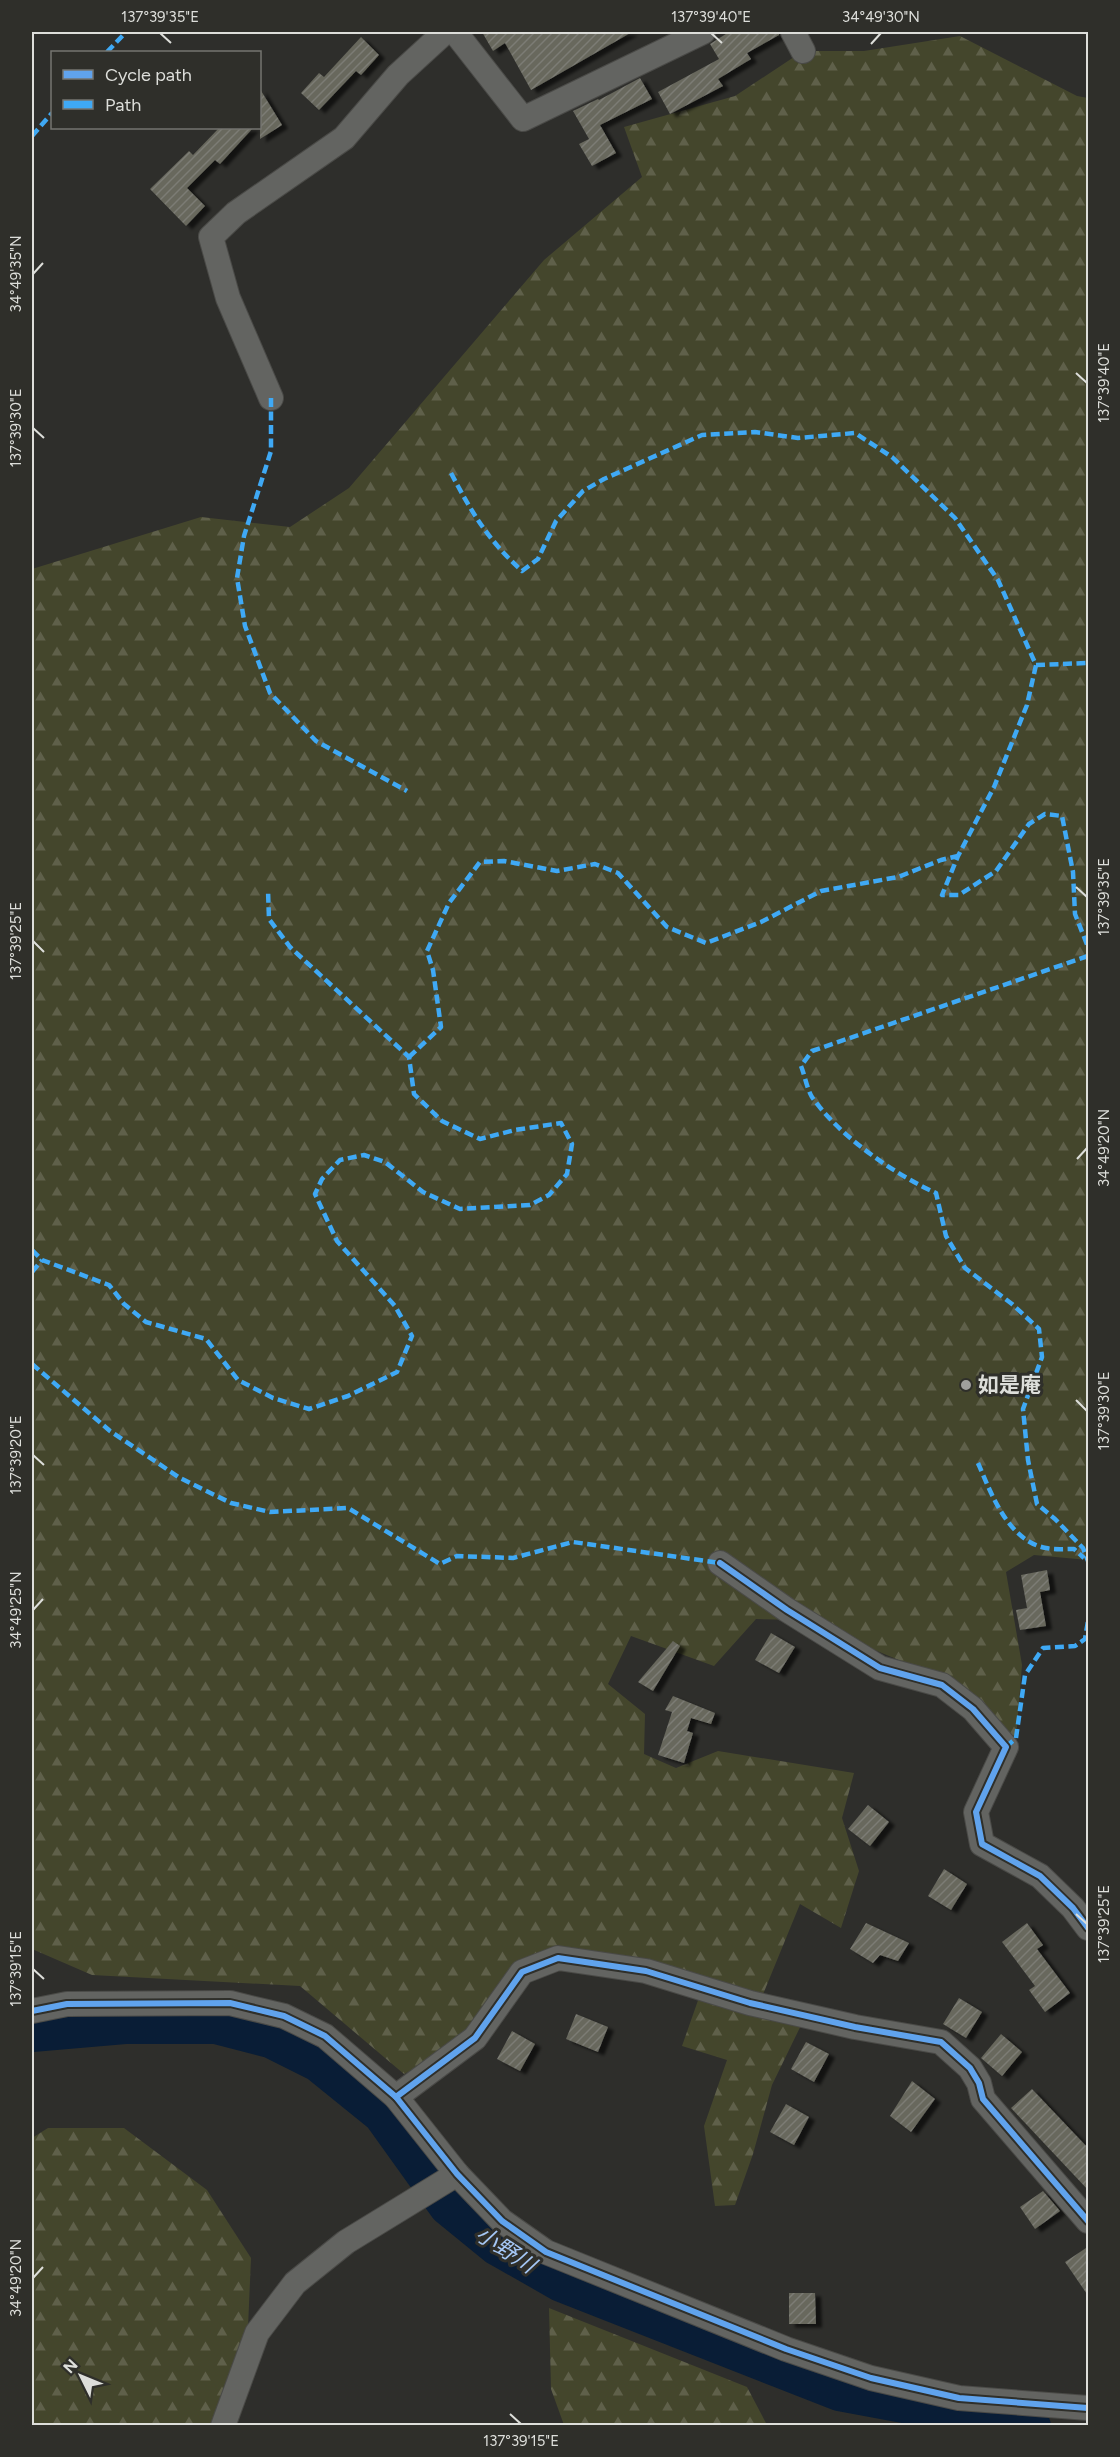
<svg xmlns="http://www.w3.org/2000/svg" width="1120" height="2457" viewBox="0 0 1120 2457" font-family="Figtree,'Noto Sans JP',sans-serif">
<defs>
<pattern id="forest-firs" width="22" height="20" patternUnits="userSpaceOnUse" patternTransform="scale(1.5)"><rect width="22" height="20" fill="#44462c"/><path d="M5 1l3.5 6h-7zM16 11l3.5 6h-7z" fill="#5f604a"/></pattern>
<pattern id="building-hatch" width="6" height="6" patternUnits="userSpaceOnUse" patternTransform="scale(1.5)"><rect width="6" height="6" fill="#67675d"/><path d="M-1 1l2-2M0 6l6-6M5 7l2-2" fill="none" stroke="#7c7c74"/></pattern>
<filter id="shadow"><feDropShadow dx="6" dy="3.5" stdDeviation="1.5" flood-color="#0009"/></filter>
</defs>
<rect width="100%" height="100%" fill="#2e2e2b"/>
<g fill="url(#forest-firs)">
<polygon points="960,36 1077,96 1088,98 1088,1560 1034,1555 1006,1572 1022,1665 1016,1738 999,1739 956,1684 803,1620 756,1619 714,1666 631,1636 608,1684 645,1714 644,1754 676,1768 718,1751 854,1773 842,1818 859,1871 841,1928 800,1904 759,2004 806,2015 772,2085 753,2154 735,2205 715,2206 704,2126 727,2060 682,2046 702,1989 558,1958 516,1966 475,2038 404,2074 300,1986 92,1975 32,1949 32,569 201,517 290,527 349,488 544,260 642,177 624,127 735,96 803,51 864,51"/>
<polygon points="48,2128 124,2128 207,2190 251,2258 248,2327 213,2425 32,2426 32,2138"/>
<polygon points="549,2308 747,2387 767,2425 564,2425 551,2389"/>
</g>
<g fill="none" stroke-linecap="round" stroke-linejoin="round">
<polyline stroke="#091d36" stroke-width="36" points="32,2034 125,2026 216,2026 270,2040 318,2064 381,2115 447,2207 496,2247 561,2284 839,2393 995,2422 1033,2426"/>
</g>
<g fill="url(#building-hatch)" filter="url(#shadow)">
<polygon points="482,32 632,32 531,90 505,43 493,51"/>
<polygon points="729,32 779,32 779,35 747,53 751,59 718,79 723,86 670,114 658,92 719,59 710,44"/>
<polygon points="361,37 379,55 361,75 356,71 319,110 301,93 319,73 324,77"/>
<polygon points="640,78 652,99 600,125 616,153 592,166 579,144 589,139 573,111 598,99 599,100"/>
<polygon points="260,89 282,125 260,139"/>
<polygon points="219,128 253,128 220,164 215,160 187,188 205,206 186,226 150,189 189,151 193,155"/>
<polygon points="1047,1570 1050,1590 1040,1592 1046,1626 1020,1630 1016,1610 1027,1608 1021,1575"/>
<polygon points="771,1633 795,1647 779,1673 755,1660"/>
<polygon points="673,1641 680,1646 653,1691 638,1682"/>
<polygon points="673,1696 715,1713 711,1724 691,1718 687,1731 693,1733 684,1763 658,1755 672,1712 665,1710"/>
<polygon points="868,1805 889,1822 870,1846 848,1829"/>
<polygon points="944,1869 967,1884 951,1910 928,1896"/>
<polygon points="866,1923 909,1943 898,1961 880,1955 873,1963 850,1949"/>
<polygon points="1027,1923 1043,1945 1037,1949 1070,1993 1045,2012 1029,1990 1035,1986 1002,1942"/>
<polygon points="959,1998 982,2012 966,2038 943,2024"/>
<polygon points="576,2014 608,2027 598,2052 566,2039"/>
<polygon points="512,2031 535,2044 520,2071 497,2059"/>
<polygon points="1001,2034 1022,2052 1002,2076 981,2058"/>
<polygon points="806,2042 829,2054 814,2082 791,2069"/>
<polygon points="912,2081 935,2099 911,2132 890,2116"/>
<polygon points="1032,2089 1089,2149 1089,2191 1011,2108"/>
<polygon points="786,2104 809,2117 794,2145 770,2132"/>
<polygon points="1043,2191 1060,2211 1035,2229 1020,2207"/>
<polygon points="1089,2246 1089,2297 1065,2262"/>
<polygon points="789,2293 815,2293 816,2324 789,2324"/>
</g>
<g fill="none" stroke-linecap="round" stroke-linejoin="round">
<g stroke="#4a4a47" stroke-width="26">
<g id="minor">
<polyline points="455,32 523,119 703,32"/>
<polyline points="793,32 803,51"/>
<polyline points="271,398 228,298 211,237 236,213 344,138 398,75 445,32"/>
<polyline points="720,1563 787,1610 880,1668 942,1685 973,1709 1006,1747 976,1812 982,1844 1040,1876 1073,1908 1088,1928"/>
<polyline points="32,2011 67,2004 230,2003 284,2016 325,2036 396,2097 457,2174 502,2221 546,2252 786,2349 871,2378 959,2398 1088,2408"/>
<polyline points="396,2097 475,2038 522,1972 558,1958 646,1971 750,2003 855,2027 941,2042 970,2068 979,2083 983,2099 1088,2221"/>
<polyline points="223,2426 257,2333 295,2283 346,2242 457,2174"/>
</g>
</g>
<use href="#minor" stroke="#636461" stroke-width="24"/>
<g stroke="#3fa9f5" stroke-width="4.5" stroke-dasharray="9 4.5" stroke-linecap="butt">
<polyline points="107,52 126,32"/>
<polyline points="32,136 52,113"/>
<polyline points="271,398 271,451 244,536 237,578 245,626 270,693 316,741 407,791"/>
<path d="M 451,473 C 472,513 488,540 522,571 L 538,559 L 556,521 L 583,491 L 604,479 L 702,435 L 755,432 L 798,438 L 855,433 L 892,457 L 955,518 L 998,580 L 1036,665 L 1027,705 L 994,787 L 958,856 L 942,895 L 959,895 L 996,871 L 1029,824 L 1045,814 L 1062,816 L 1073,872 L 1075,914 L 1088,947"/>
<polyline points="1036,665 1088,663"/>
<path d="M 1088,956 L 812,1051 L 801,1066 C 805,1076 807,1089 812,1097 C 839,1136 894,1174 936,1193 L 946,1236 L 965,1268 L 1012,1304 L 1039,1329 L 1042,1357 L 1023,1409 L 1028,1460 L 1037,1504 L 1055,1519 L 1083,1548 L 1088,1561"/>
<polyline points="409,1057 441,1027 433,970 427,951 449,903 480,862 504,861 557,871 595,864 618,873 667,927 706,943 761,922 821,891 898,877 941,860 958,856"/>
<polyline points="32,1250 42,1260 109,1285 124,1304 146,1322 206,1339 238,1380 273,1398 309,1409 348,1396 397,1372 412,1336 395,1306 337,1241 315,1194 322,1179 340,1160 364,1155 385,1162 423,1192 460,1209 530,1205 549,1195 567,1174 572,1144 561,1123 515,1130 480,1139 442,1121 414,1094 409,1057 290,947 269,919 268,890"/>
<polyline points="32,1272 42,1260"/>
<polyline points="32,1364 110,1431 180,1478 231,1503 270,1512 348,1508 440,1564 457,1556 513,1558 573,1542 720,1563"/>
<path d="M 978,1463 C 991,1493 1008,1541 1046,1548 C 1055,1550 1065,1549 1074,1549 L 1084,1558"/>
<polyline points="1006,1747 1016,1738 1025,1675 1043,1648 1075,1646 1085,1639 1088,1621"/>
</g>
<g stroke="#2f2f2a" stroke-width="10">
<g id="cycleway">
<polyline points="720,1563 787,1610 880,1668 942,1685 973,1709 1006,1747 976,1812 982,1844 1040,1876 1073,1908 1088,1928"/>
<polyline points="32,2011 67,2004 230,2003 284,2016 325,2036 396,2097 457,2174 502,2221 546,2252 786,2349 871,2378 959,2398 1088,2408"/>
<polyline points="396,2097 475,2038 522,1972 558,1958 646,1971 750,2003 855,2027 941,2042 970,2068 979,2083 983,2099 1088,2221"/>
</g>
</g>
<use href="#cycleway" stroke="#60a3ed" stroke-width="6"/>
</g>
<path fill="none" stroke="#dddeda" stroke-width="2" d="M 160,33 L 171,43M 711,33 L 722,43M 871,44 L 881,33M 33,274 L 43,263M 1076,373 L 1087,383M 33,428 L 44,438M 1076,887 L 1087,897M 33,941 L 44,952M 1077,1159 L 1087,1148M 1076,1400 L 1087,1411M 33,1455 L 44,1465M 33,1610 L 43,1599M 1076,1914 L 1087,1924M 33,1969 L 44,1979M 33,2278 L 43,2267M 510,2414 L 521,2424"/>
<circle fill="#a0a09d" stroke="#2f2f2a" stroke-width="2" cx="966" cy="1385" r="6"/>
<g text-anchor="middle" stroke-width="6" stroke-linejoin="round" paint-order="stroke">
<g font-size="21" font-weight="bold" fill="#dddeda" stroke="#2f2f2a" text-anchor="start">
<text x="978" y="1392">如是庵</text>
</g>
<g font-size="22" font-style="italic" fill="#a5c7f5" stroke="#2f2f2a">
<text transform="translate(506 2249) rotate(33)" y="8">小野川</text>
</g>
</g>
<rect width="1120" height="2457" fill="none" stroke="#2f2f2a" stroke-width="66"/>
<rect x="51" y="51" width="210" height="78" fill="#2f2f2a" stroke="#757570" stroke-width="1.5"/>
<rect x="63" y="70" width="30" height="9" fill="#60a3ed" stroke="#757570" stroke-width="1.5"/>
<text x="105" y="81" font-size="18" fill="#dddeda">Cycle path</text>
<rect x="63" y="100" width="30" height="9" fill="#3fa9f5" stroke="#757570" stroke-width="1.5"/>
<text x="105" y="111" font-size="18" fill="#dddeda">Path</text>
<g transform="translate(81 2376) rotate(313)" stroke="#2f2f2a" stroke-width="4.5" paint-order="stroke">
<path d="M0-4.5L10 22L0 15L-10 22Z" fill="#dddeda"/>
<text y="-9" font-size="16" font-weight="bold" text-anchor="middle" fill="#dddeda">N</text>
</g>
<rect x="33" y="33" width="1054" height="2391" fill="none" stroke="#dddeda" stroke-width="2"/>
<g font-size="15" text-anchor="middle" fill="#dddeda">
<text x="160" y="22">137°39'35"E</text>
<text x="711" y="22">137°39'40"E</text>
<text x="881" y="22">34°49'30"N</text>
<text transform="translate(16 274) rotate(-90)" y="5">34°49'35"N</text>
<text transform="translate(1104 383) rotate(-90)" y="5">137°39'40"E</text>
<text transform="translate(16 428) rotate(-90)" y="5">137°39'30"E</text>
<text transform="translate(1104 897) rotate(-90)" y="5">137°39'35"E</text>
<text transform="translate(16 941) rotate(-90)" y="5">137°39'25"E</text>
<text transform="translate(1104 1148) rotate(-90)" y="5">34°49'20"N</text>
<text transform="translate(1104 1411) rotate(-90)" y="5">137°39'30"E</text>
<text transform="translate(16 1455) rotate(-90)" y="5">137°39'20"E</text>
<text transform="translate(16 1610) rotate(-90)" y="5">34°49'25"N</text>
<text transform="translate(1104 1924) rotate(-90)" y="5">137°39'25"E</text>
<text transform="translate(16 1969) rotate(-90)" y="5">137°39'15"E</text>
<text transform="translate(16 2278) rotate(-90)" y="5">34°49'20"N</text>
<text x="521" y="2446">137°39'15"E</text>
</g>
</svg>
